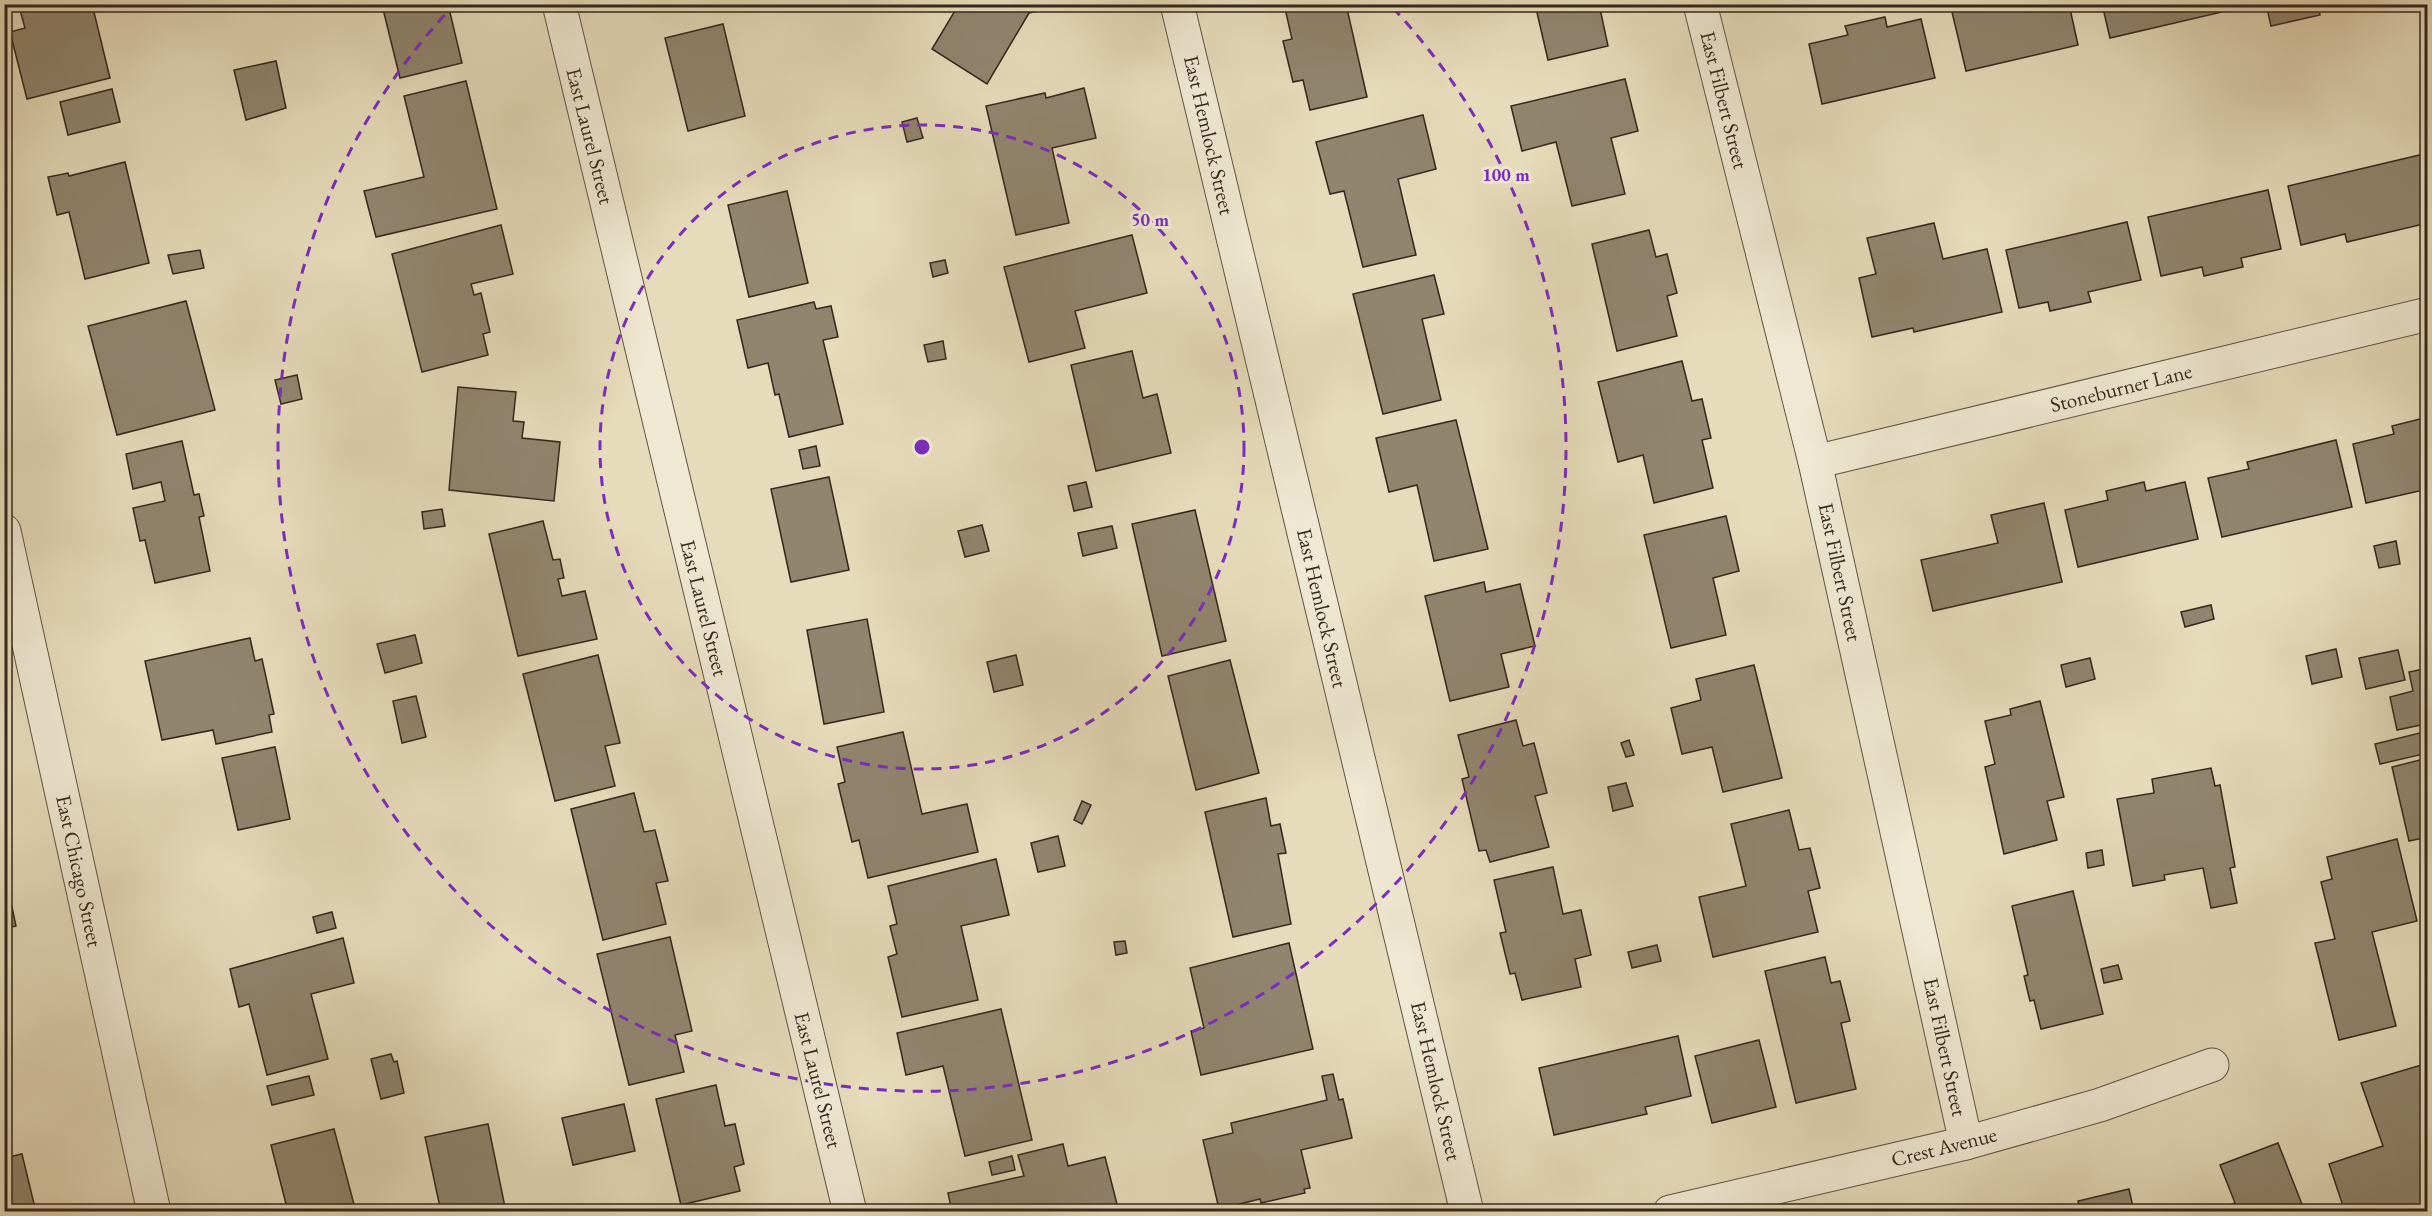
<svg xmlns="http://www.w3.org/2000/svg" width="2432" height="1216" viewBox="0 0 2432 1216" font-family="'EB Garamond',serif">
<rect width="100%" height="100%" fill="#e6dbba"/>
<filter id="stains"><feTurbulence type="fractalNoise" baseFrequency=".00333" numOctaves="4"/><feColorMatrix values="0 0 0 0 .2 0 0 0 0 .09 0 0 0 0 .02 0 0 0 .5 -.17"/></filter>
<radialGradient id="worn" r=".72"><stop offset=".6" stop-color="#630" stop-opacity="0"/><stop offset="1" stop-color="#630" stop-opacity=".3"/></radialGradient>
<g fill="#91856f" stroke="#35271d" stroke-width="1.5">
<polygon points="41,4 92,4 110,78 27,99 10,32 25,28 20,10"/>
<polygon points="362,4 448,4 462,63 400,78 382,5 364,10"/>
<polygon points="959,4 1067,4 1029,13 987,84 932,49"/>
<polygon points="1284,4 1346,4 1367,97 1310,110 1303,80 1293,82 1283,41 1292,39"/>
<polygon points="1535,4 1599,4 1608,46 1548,60"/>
<polygon points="2069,4 2078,45 1966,71 1952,12 1984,4"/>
<polygon points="2102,4 2220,4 2222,12 2110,38"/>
<polygon points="2266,4 2318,4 2320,15 2271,26"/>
<polygon points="1885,17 1887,27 1921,19 1935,78 1822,104 1809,44 1848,35 1845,26"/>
<polygon points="723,24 745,116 688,131 665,38"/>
<polygon points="276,61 286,108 246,120 234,70"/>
<polygon points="1625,79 1638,131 1611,138 1625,194 1572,206 1556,142 1522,151 1511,106"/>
<polygon points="466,81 497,209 376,237 364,191 424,177 404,96"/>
<polygon points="1084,88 1096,138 1052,148 1069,223 1016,235 986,106 1045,93 1046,98"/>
<polygon points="112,89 120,122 68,135 60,102"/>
<polygon points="1423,115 1436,169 1398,179 1416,255 1363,267 1344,191 1330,194 1316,142"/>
<polygon points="917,118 923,138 907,142 902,122"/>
<polygon points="2428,153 2428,223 2347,242 2345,234 2301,245 2288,186"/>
<polygon points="125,162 149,263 85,279 69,212 57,215 48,177 68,173 69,176"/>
<polygon points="2268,190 2281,249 2241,258 2243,267 2204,276 2202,267 2161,276 2148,217"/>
<polygon points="787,191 808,283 749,297 728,205"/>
<polygon points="2127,222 2141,280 2088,292 2091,302 2050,311 2048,302 2019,308 2006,250"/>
<polygon points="1934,223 1943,259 1987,249 2002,312 1914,332 1913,328 1872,337 1859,278 1876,274 1867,238"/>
<polygon points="501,225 513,274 471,284 474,295 481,293 490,332 483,334 488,355 422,372 392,254"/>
<polygon points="1649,230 1656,257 1667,254 1677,293 1667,296 1677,336 1617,351 1592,244"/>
<polygon points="1132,235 1147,293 1075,311 1085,348 1029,362 1004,267"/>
<polygon points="200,250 204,268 173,274 168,255"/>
<polygon points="945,260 948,273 933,277 930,263"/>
<polygon points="1434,275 1444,314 1422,319 1441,400 1383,414 1353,294"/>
<polygon points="186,301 215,410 117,435 88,326"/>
<polygon points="814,302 816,309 831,306 838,337 823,340 843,424 789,437 779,394 775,395 768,363 748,368 737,320"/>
<polygon points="943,341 946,359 928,362 924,345"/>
<polygon points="1132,351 1143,398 1157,394 1171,453 1096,471 1071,365"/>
<polygon points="1682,361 1692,401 1702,399 1711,438 1702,440 1713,488 1654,503 1643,455 1618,462 1598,382"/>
<polygon points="297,375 302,399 281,404 275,380"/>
<polygon points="458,387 516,392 513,421 524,422 522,438 560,442 554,501 449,490"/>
<polygon points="2428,417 2428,489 2366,503 2353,444 2394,434 2392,426"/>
<polygon points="1456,420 1488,549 1434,561 1417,485 1389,492 1376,438"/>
<polygon points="2336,440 2352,507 2222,537 2208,478 2249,469 2247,462"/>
<polygon points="182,441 194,495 199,494 204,516 199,517 210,571 155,583 145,540 140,541 133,508 165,501 161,482 133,489 126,454"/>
<polygon points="816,446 820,466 803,469 799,450"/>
<polygon points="829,477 849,570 791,582 771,489"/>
<polygon points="1086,482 1092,507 1074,511 1068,486"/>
<polygon points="2144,482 2146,491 2185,482 2198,539 2078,567 2065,510 2108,500 2106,491"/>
<polygon points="2044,503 2062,582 1933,611 1921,560 1998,543 1991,515"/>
<polygon points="442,509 445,526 424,529 422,512"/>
<polygon points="1195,510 1226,641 1162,656 1132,524"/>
<polygon points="1726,516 1739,571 1713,578 1726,635 1671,648 1644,535"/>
<polygon points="543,521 553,560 560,559 564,578 558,579 562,596 585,591 597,639 518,656 489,534"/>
<polygon points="982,525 989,551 965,557 958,531"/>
<polygon points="1112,526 1117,548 1083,556 1078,533"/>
<polygon points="2396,541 2400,564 2379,568 2374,546"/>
<polygon points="1484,582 1486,592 1520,584 1535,646 1501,654 1509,687 1450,701 1425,596"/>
<polygon points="2211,605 2214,619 2185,627 2181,612"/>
<polygon points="867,619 884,712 824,724 807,630"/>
<polygon points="415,635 422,663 385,673 377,644"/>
<polygon points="250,638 255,661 262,659 274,714 269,715 272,732 216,744 213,730 162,740 145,661"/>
<polygon points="2336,649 2342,677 2312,684 2306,656"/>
<polygon points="2398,650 2405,680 2366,689 2359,658"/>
<polygon points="598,655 620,743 605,746 615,786 555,801 523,674"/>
<polygon points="1016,655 1023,685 994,692 987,662"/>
<polygon points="2090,658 2095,679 2066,687 2061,665"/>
<polygon points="1230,660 1259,773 1196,790 1168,676"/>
<polygon points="1754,665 1782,778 1723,792 1712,747 1682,754 1671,708 1701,700 1696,679"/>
<polygon points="2428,668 2428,728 2422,730 2421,725 2397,730 2390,697 2413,691 2409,672"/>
<polygon points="416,696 426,737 402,743 393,701"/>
<polygon points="2040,701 2064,797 2047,801 2057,840 2004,854 1985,767 1995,764 1985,721 2011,715 2010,709"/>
<polygon points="1516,720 1523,746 1534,743 1547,793 1535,796 1549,847 1490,862 1486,850 1479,851 1462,779 1469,777 1458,735"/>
<polygon points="2428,731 2428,753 2380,764 2375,744"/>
<polygon points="903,732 922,814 967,804 978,852 868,878 859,840 852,842 838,784 845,782 837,747"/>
<polygon points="1629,740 1634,755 1626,757 1621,743"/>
<polygon points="275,747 290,819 238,830 222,758"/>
<polygon points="2428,758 2428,837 2409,841 2392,767"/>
<polygon points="2211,768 2215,786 2220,785 2235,867 2230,868 2237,903 2211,908 2203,868 2164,875 2165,880 2133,886 2117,799 2154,793 2152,779"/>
<polygon points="1626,783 1633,806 1613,811 1608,787"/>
<polygon points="634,793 644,832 655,830 668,881 656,883 666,924 603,940 571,809"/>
<polygon points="1266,798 1271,826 1280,824 1286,853 1278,854 1291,924 1233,937 1205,812"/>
<polygon points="1082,801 1091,805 1082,824 1074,820"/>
<polygon points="1789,810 1799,850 1810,848 1820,888 1808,891 1818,932 1713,957 1699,897 1746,886 1731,824"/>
<polygon points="1058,836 1065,866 1038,872 1031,843"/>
<polygon points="2397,839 2417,921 2372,932 2396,1026 2339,1040 2315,943 2335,939 2321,882 2332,879 2327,857"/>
<polygon points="2102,850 2104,865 2088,868 2086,853"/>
<polygon points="996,859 1009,915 961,926 978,1000 902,1017 888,957 897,954 890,926 897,924 888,886"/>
<polygon points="1553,867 1563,914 1581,910 1591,955 1575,959 1581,987 1522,1000 1515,973 1510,974 1500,933 1506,932 1494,880"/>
<polygon points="2073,891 2103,1014 2041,1029 2034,1000 2030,1001 2024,976 2028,975 2012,906"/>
<polygon points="12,907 16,926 4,929 4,909"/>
<polygon points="332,912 336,928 317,933 313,917"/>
<polygon points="670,937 692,1031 675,1035 684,1072 629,1085 597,954"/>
<polygon points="343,938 354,983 311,994 328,1059 267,1075 249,1004 239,1007 230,969"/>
<polygon points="1125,941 1127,953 1116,955 1114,942"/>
<polygon points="1289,943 1313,1049 1201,1075 1191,1031 1204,1028 1190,968"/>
<polygon points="1657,945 1661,961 1632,968 1628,952"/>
<polygon points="1825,957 1831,983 1840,981 1850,1021 1841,1023 1856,1089 1796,1103 1765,971"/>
<polygon points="2118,965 2122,979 2104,983 2101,969"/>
<polygon points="1001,1009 1032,1140 965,1156 943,1066 906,1075 897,1033"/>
<polygon points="1678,1036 1691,1096 1645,1107 1647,1114 1554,1135 1539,1068"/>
<polygon points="1759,1040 1776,1107 1712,1123 1695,1056"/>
<polygon points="391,1054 394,1062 397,1061 404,1093 381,1099 371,1059"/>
<polygon points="2428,1063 2428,1206 2411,1212 2345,1212 2329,1164 2383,1146 2361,1083"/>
<polygon points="1333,1074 1339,1100 1343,1099 1352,1138 1301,1150 1310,1188 1304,1189 1305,1193 1261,1203 1260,1199 1219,1209 1203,1140 1233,1133 1231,1123 1327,1100 1322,1076"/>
<polygon points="309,1076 314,1095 272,1105 267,1086"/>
<polygon points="716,1085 725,1126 735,1124 744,1164 734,1167 740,1191 681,1205 656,1099"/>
<polygon points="624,1104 635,1151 573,1165 562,1118"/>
<polygon points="488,1124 506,1212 441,1212 425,1137"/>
<polygon points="334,1129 356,1212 288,1212 271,1145"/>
<polygon points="2278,1143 2305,1212 2213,1212 2235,1203 2220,1165"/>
<polygon points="1063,1144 1068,1166 1105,1157 1119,1212 952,1212 948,1193 1024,1176 1018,1155"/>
<polygon points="22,1154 36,1212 4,1212 4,1158"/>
<polygon points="1012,1156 1015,1170 992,1175 989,1162"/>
<polygon points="2129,1189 2134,1212 2081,1212 2078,1201"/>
</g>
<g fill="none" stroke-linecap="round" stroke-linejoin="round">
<g stroke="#615444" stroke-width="35">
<g id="minor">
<polyline points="559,4 850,1212"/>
<polyline points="1177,4 1467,1212"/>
<polyline points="1700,4 1815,462 1966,1143"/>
<polyline points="1815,462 2428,314"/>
<polyline points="4,531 154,1212"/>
<polyline points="1670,1212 1966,1143 2100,1105 2212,1065"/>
</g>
</g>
<use href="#minor" stroke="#efe8d2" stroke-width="33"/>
</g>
<g fill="none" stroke="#7b2cbf" stroke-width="3" stroke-dasharray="10 8">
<circle cx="922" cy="447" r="322"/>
<path d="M1393 8A644 644 0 1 1 451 8"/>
</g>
<g text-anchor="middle" stroke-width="6" stroke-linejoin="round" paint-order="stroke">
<g font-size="21" fill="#35271d" stroke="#efe8d2">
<text transform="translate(1724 100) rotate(76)" y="7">East Filbert Street</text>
<text transform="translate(1209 135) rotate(77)" y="7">East Hemlock Street</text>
<text transform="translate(590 136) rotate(76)" y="7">East Laurel Street</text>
<text transform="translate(2121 388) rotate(-14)" y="7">Stoneburner Lane</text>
<text transform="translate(1840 572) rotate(78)" y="7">East Filbert Street</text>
<text transform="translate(704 608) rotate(76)" y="7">East Laurel Street</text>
<text transform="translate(1322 608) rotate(77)" y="7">East Hemlock Street</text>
<text transform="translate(79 871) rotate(78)" y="7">East Chicago Street</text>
<text transform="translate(1945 1047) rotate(78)" y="7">East Filbert Street</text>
<text transform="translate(818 1080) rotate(76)" y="7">East Laurel Street</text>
<text transform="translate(1436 1081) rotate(77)" y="7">East Hemlock Street</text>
<text transform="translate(1944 1147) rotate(-14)" y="7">Crest Avenue</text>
</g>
</g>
<circle cx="922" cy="447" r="9" fill="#7b2cbf" stroke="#efe8d2" stroke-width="3"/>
<g font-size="18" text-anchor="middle" font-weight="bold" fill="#7b2cbf" stroke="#efe8d2" stroke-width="6" stroke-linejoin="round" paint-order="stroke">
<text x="1506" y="181">100 m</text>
<text x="1150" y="226">50 m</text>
</g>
<rect width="2432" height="1216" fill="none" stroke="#e6dbba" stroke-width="24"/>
<rect x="6" y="6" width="2420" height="1204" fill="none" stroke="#35271d" stroke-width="3"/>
<rect x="12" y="12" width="2408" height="1192" fill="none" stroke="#35271d" stroke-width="1.5"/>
<rect width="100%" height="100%" filter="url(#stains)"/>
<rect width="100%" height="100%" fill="url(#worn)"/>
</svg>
